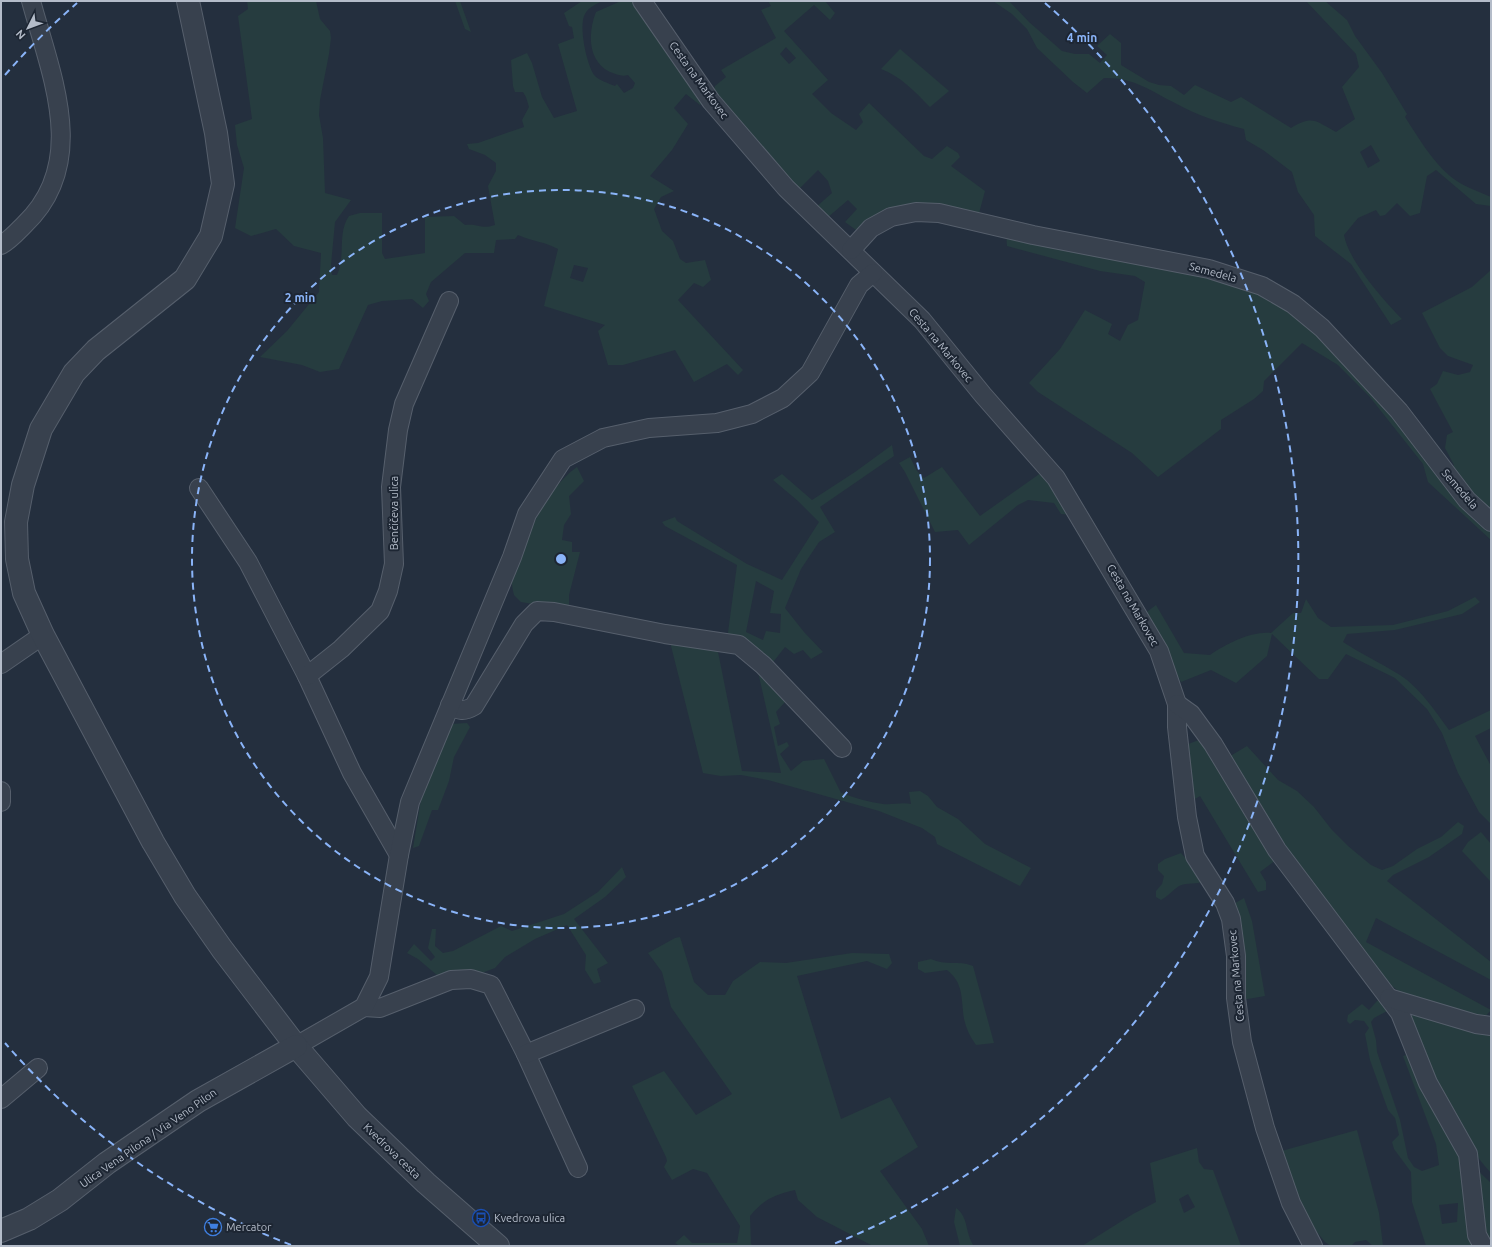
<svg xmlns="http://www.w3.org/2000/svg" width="1492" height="1247" viewBox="0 0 1492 1247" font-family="Ubuntu,sans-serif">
<rect width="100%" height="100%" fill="#242f3e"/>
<g fill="#263c3f" fill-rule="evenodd">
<path d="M 247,1 L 316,1 L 320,19 L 330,31 L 331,38 L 329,54 L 320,100 L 319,115 L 323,138 L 325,193 L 351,200 L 335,222 L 331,265 L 332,275 L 337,275 C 346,256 337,233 349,216 L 360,213 L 382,213 L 382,253 L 385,259 L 425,253 L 425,217 L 454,216 L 465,225 C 479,223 480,230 495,225 L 488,186 L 496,171 L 496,163 L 485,155 L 469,149 L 467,144 L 478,143 L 524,127 L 522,120 L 529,107 L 526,97 L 523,92 L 515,92 L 513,86 L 511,60 L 527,53 L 532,63 L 542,97 L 554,118 L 577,111 L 558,44 L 574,38 L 572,27 L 569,26 L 564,13 L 582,1 L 602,1 C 595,5 589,7 585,14 C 578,25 587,67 595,76 C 600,81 608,83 615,86 L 617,84 L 624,93 L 633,88 L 635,83 L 628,75 C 622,77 616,74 610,72 C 587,61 588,32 596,12 L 621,1 L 634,1 L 703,102 L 700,105 L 686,94 L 674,108 L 688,124 L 672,150 L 650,176 L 674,191 L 661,197 L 654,209 L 662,231 L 673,241 L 680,259 L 686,263 L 705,260 L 711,280 L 703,287 L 694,283 L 678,300 L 743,370 L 738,375 L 727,364 L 694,382 L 675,350 L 623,365 L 608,365 L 598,331 L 605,325 L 544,306 L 558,249 C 546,242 531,241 518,235 L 515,239 L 496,240 L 494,253 L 465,253 L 431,282 L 426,294 L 429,301 L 423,308 L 412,299 L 382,301 L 368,305 L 339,369 L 320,372 L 302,365 L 260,357 L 287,331 L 319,292 L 321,253 L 294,246 L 276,229 L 251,236 L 235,228 L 244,168 L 237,145 L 235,125 L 252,119 L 238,16 L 248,9 ZM 574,265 L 588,268 L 583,282 L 570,278 Z"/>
<polygon points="455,1 460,1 471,32 465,29"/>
<path d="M 768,1 L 825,1 L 835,13 L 830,20 L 814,5 L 784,31 L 828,80 L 812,94 L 831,113 L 856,130 L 863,122 L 859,114 L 869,103 L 924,156 L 932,159 L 947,146 L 958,153 L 960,157 L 951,166 L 985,191 L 978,217 L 872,219 L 856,230 L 845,222 L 857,209 L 848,200 L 827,218 L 815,208 L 832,193 L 828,181 L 818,170 L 797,191 L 712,96 L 715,86 L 726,77 L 721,70 L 776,38 L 761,10 L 771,6 ZM 786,47 L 796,58 L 789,64 L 780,54 Z"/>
<path d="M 993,1 L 1009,1 L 1029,22 L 1062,51 L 1075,54 L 1089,54 L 1100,63 L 1107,55 L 1097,46 L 1110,34 L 1121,43 L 1121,65 L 1149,82 L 1159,85 L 1171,86 L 1184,95 L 1195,85 L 1231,102 L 1241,97 L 1291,128 C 1313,115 1315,121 1336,132 L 1355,119 L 1342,87 L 1359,67 L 1356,54 L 1306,1 L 1325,1 L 1347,20 L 1355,36 L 1382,73 L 1407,114 L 1405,117 C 1418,137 1432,161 1450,176 C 1462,186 1477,191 1491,197 L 1491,206 L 1476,204 L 1436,170 L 1427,176 L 1420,213 L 1410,216 L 1397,203 L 1385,215 L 1380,216 L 1376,210 L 1358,218 L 1344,235 C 1348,260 1384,301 1402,319 L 1391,325 L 1351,264 L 1315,236 L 1314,215 L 1298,192 L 1292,172 L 1263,150 L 1246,140 L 1244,129 C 1221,123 1196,115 1175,103 C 1151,91 1133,77 1104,78 L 1087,93 L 1073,82 L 1037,48 L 1027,29 L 1012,14 ZM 1371,145 L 1380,161 L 1368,168 L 1360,152 Z"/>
<path d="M 900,49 L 949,91 L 930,107 C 915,92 902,77 881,69 Z"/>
<polygon points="1006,233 1251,287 1291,309 1355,373 1491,528 1491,540 1428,482 1423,464 1369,396 1338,365 1302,343 1264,381 1263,391 1254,399 1221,420 1221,429 1158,477 1132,453 1038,392 1029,383 1060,349 1085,310 1112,324 1108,334 1120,341 1128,325 1138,320 1145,282 1135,276 1100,271 1007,246"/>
<polygon points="1491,270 1491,516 1451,468 1454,465 1445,448 1447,435 1453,432 1430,389 1437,384 1443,371 1458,375 1470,372 1473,365 1448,356 1440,348 1422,313 1472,287"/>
<path d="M 892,445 L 894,456 L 820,507 L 835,532 L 819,542 L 801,569 L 785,608 L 804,632 L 823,652 L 811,659 L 803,650 L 794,654 L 785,647 L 770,666 L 727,640 L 737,565 L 665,526 L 662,522 L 675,517 L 677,521 L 747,564 L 782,580 L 819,522 L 798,501 L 773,480 L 782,474 L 812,500 L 855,472 ZM 756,581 L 774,591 L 770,613 L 781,614 L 780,633 L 766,631 L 763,640 L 746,632 Z"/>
<polygon points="910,457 917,471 924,478 942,467 980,516 1045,470 1080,516 1061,514 1054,503 1028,500 1018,505 969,545 958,530 935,532 905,472 899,463"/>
<path d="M 577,467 L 584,481 L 569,496 L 571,514 L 564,525 L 562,540 L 572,542 L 572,552 L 580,552 L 569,595 L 569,610 L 521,602 L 514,595 C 513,591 512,587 512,583 C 515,561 538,511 551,493 C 559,483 567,474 577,467 Z"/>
<path d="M 1475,597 L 1480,602 L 1462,614 L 1395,630 L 1347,634 L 1343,642 C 1361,654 1381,663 1400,675 C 1419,687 1436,712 1449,730 L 1491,710 L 1491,728 L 1475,736 L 1491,766 L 1491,824 L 1479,812 L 1458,773 L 1442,733 L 1427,709 L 1395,678 L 1346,654 L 1328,679 L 1319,679 L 1272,634 L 1267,656 L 1236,683 L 1211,670 L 1181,682 L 1144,614 L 1156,605 L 1184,653 L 1210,655 C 1226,644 1251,631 1271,633 L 1293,613 L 1301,613 L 1306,599 L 1318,618 L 1331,627 L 1393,625 L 1448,611 Z"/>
<path d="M 670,642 L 717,647 L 742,771 L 781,773 L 756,663 L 785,702 L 776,712 L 780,724 L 774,727 L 778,746 L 787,742 L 789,746 L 780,754 L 791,771 L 803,761 L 824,759 L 841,793 C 855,798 869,802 883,804 C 893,805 902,802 911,804 L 909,792 L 920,791 L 928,796 L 937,807 L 958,819 L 985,844 L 1031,868 L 1020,886 L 937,844 L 935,837 L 922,828 L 879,811 L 768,780 L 741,775 L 721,776 L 703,773 Z"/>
<polygon points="467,723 470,727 454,757 449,781 438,810 432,810 419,846 413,848 423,787 452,724"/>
<polygon points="1204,738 1280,857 1260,872 1266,882 1266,890 1258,892 1200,796 1190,802 1183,746"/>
<polygon points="1247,746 1278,780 1297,791 1314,807 1332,830 1348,846 1371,865 1382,870 1393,866 1417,849 1441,837 1458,822 1464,826 1462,834 1429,857 1393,875 1387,881 1491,962 1491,980 1376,918 1366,942 1491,1010 1484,1018 1405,996 1392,986 1366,959 1312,882 1276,835 1227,758"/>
<polygon points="1481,832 1491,844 1491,882 1462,851 1468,842"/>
<path d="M 1181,853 C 1189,863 1198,870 1205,881 C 1196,885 1188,882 1179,886 C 1173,890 1168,896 1161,900 L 1156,897 L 1156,891 L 1162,884 L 1164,876 L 1158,870 L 1158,864 L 1165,859 Z"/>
<polygon points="622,867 626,877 605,897 574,919 608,963 597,969 601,982 594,984 585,970 586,955 567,925 535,939 505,957 495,968 479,974 438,976 418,959 407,953 414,944 431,961 435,957 428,948 432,929 436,929 435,946 443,953 453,951 501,926 512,931 564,914 598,892"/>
<polygon points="1244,898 1252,921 1265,996 1242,1000 1232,905"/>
<path d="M 680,937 L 694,982 L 708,995 L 725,995 L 733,981 L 760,962 L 786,963 L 852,953 L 889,954 L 892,963 L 887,969 L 867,961 L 797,976 L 841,1119 L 890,1097 L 918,1147 L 880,1171 L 922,1229 L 929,1246 L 873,1246 L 817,1217 L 798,1200 L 795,1190 C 774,1195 764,1199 750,1216 L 751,1244 L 753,1246 L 680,1246 L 675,1243 L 684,1235 L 692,1243 L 737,1243 L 740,1226 L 707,1173 L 693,1169 L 672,1180 L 664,1167 L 667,1161 L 666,1157 L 632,1086 L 664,1071 L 696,1115 L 732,1094 L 671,1007 L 662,972 L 648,953 L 675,938 Z"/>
<path d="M 931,959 C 945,966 959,960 973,966 L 994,1043 L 976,1045 C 970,1037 966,1028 964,1019 C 961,999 964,983 947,970 L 925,973 L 918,969 L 918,962 Z"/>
<path d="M 1385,995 L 1391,1009 L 1374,1018 L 1371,1022 L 1376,1040 L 1377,1052 L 1400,1120 L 1408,1158 L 1414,1167 L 1422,1171 L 1439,1165 L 1436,1144 L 1403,1056 L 1412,1053 L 1465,1158 L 1477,1246 L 1426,1246 L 1412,1202 L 1411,1172 L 1394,1149 L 1392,1142 L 1399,1135 L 1395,1118 L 1388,1110 L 1370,1060 L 1365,1034 L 1369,1028 L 1364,1021 L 1355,1020 L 1350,1024 L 1347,1021 L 1348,1015 L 1362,1004 L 1369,1010 L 1377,1001 ZM 1458,1203 L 1457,1222 L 1442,1224 L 1439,1205 Z"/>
<path d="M 1416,1012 L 1491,1030 L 1491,1173 C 1452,1130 1431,1072 1407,1020 Z"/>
<polygon points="1357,1130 1379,1213 1383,1246 1373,1246 1366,1240 1355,1242 1351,1246 1331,1246 1325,1242 1302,1214 1278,1152"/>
<path d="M 1197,1148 L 1199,1162 L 1204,1169 L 1213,1170 L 1241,1246 L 1082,1246 L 1133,1214 L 1156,1202 L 1150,1163 ZM 1188,1194 L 1195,1207 L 1184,1213 L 1179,1199 Z"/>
<polygon points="1475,1168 1491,1183 1491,1246 1487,1246"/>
<path d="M 956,1208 C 969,1217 965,1234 974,1246 L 960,1246 L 954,1222 Z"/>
</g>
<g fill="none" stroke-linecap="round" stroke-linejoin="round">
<g stroke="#565f6c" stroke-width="20">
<g id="minor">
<polyline points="642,1 711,101 786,188 922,320 983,395 1056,478 1159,651 1177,704 1177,727 1187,817 1195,856 1225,903 1231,919 1236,956 1236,998 1242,1042 1265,1128 1291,1203 1313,1246"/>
<path d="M 1,245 C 10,240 17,232 24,225 C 90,163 51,75 31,1"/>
<polyline points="851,250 871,228 891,217 916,212 939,213 1033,235 1209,269 1262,286 1293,304 1322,328 1399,411 1467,500 1491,522"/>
<polyline points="199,488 248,562 307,676 352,773 399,855"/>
<polyline points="1,664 43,635"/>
<polyline points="307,676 341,649 380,611 388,591 394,564 391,487 398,430 404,404 449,301"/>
<polyline points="1177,704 1191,714 1213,744 1277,850 1400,1013 1428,1083 1468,1154 1477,1235 1483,1246"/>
<path d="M 450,705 C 459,711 464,712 474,706 L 524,624 L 537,611 L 554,612 L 665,634 L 739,645 L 763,665 L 842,748"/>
<polyline points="1,791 1,802"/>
<polyline points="1389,998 1476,1024 1491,1026"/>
<polyline points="364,1007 380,1008 451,980 471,979 491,985 526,1054 578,1168"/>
<polyline points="296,1046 364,1007 379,977 399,855 410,802 512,557 527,514 563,459 603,438 649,428 717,423 752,414 783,398 810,373 859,285 873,273"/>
<polyline points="526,1054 635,1009"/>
<polyline points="1,1099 38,1068"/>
</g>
</g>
<g stroke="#565f6c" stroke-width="24">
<g id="tertiary">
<polyline points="188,1 216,133 223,184 211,236 185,279 96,350 74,373 41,429 23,485 16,522 17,559 24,593 43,635 153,842 185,896 222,949 296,1046 357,1117 426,1183 498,1246"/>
<polyline points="1,1231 29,1219 60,1200 107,1163 198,1101 296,1046"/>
</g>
</g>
<use href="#minor" stroke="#38414e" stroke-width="18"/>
<use href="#tertiary" stroke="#38414e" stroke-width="22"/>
</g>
<g fill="none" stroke="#8ab4f8" stroke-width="2" stroke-dasharray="7 5">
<circle cx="561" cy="559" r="369"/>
<path d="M291 1245A737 737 0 0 1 5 1043M5 75A737 737 0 0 1 77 3M1045 3A737 737 0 0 1 831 1245"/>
</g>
<defs>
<g id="bus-ring" transform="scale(0.9)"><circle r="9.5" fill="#1d2633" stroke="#1a4fb4" stroke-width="1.5"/><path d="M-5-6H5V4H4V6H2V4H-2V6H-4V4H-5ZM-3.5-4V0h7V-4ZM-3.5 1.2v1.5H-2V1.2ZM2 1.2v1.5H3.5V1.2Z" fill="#1a4fb4"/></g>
<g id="supermarket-ring" transform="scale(0.9)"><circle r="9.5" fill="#1d2633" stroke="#3f7fe0" stroke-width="1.5"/><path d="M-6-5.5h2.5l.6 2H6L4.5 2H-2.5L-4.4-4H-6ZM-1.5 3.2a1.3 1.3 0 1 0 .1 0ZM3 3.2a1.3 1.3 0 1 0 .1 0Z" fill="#3f7fe0"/></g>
</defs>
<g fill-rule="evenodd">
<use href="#bus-ring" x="481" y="1218"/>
<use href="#supermarket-ring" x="213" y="1227"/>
</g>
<g text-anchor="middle" stroke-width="4" stroke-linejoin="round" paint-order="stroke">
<g font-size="11" fill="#b4bcc9" stroke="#1d2633">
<text transform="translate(699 80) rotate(54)" y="4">Cesta na Markovec</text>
<text transform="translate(1213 272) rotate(15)" y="4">Semedela</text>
<text transform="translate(941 345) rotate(50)" y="4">Cesta na Markovec</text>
<text transform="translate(1460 489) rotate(49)" y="4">Semedela</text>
<text transform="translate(394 513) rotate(-90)" y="4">Benčičeva ulica</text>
<text transform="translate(1133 605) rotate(60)" y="4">Cesta na Markovec</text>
<text transform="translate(1236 976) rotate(-95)" y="4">Cesta na Markovec</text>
<text transform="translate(148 1138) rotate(-35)" y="4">Ulica Vena Pilona / Via Veno Pilon</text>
<text transform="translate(392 1151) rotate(44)" y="4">Kvedrova cesta</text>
</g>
<g font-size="11" fill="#b4bcc9" stroke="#1d2633" text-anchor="start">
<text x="494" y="1222">Kvedrova ulica</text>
<text x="226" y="1231">Mercator</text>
</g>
</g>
<circle cx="561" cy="559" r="6" fill="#8ab4f8" stroke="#1d2633" stroke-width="2"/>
<g font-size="12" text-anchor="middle" font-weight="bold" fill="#8ab4f8" stroke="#1d2633" stroke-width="4" stroke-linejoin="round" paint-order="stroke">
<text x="1082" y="42">4 min</text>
<text x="300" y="302">2 min</text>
</g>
<rect width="1492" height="1247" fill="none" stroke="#b4bcc9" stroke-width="4"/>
<g transform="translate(28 28) rotate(228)" stroke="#1d2633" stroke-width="3" paint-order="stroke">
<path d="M0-3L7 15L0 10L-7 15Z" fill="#b4bcc9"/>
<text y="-6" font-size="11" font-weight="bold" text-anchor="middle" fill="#b4bcc9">N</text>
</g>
</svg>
